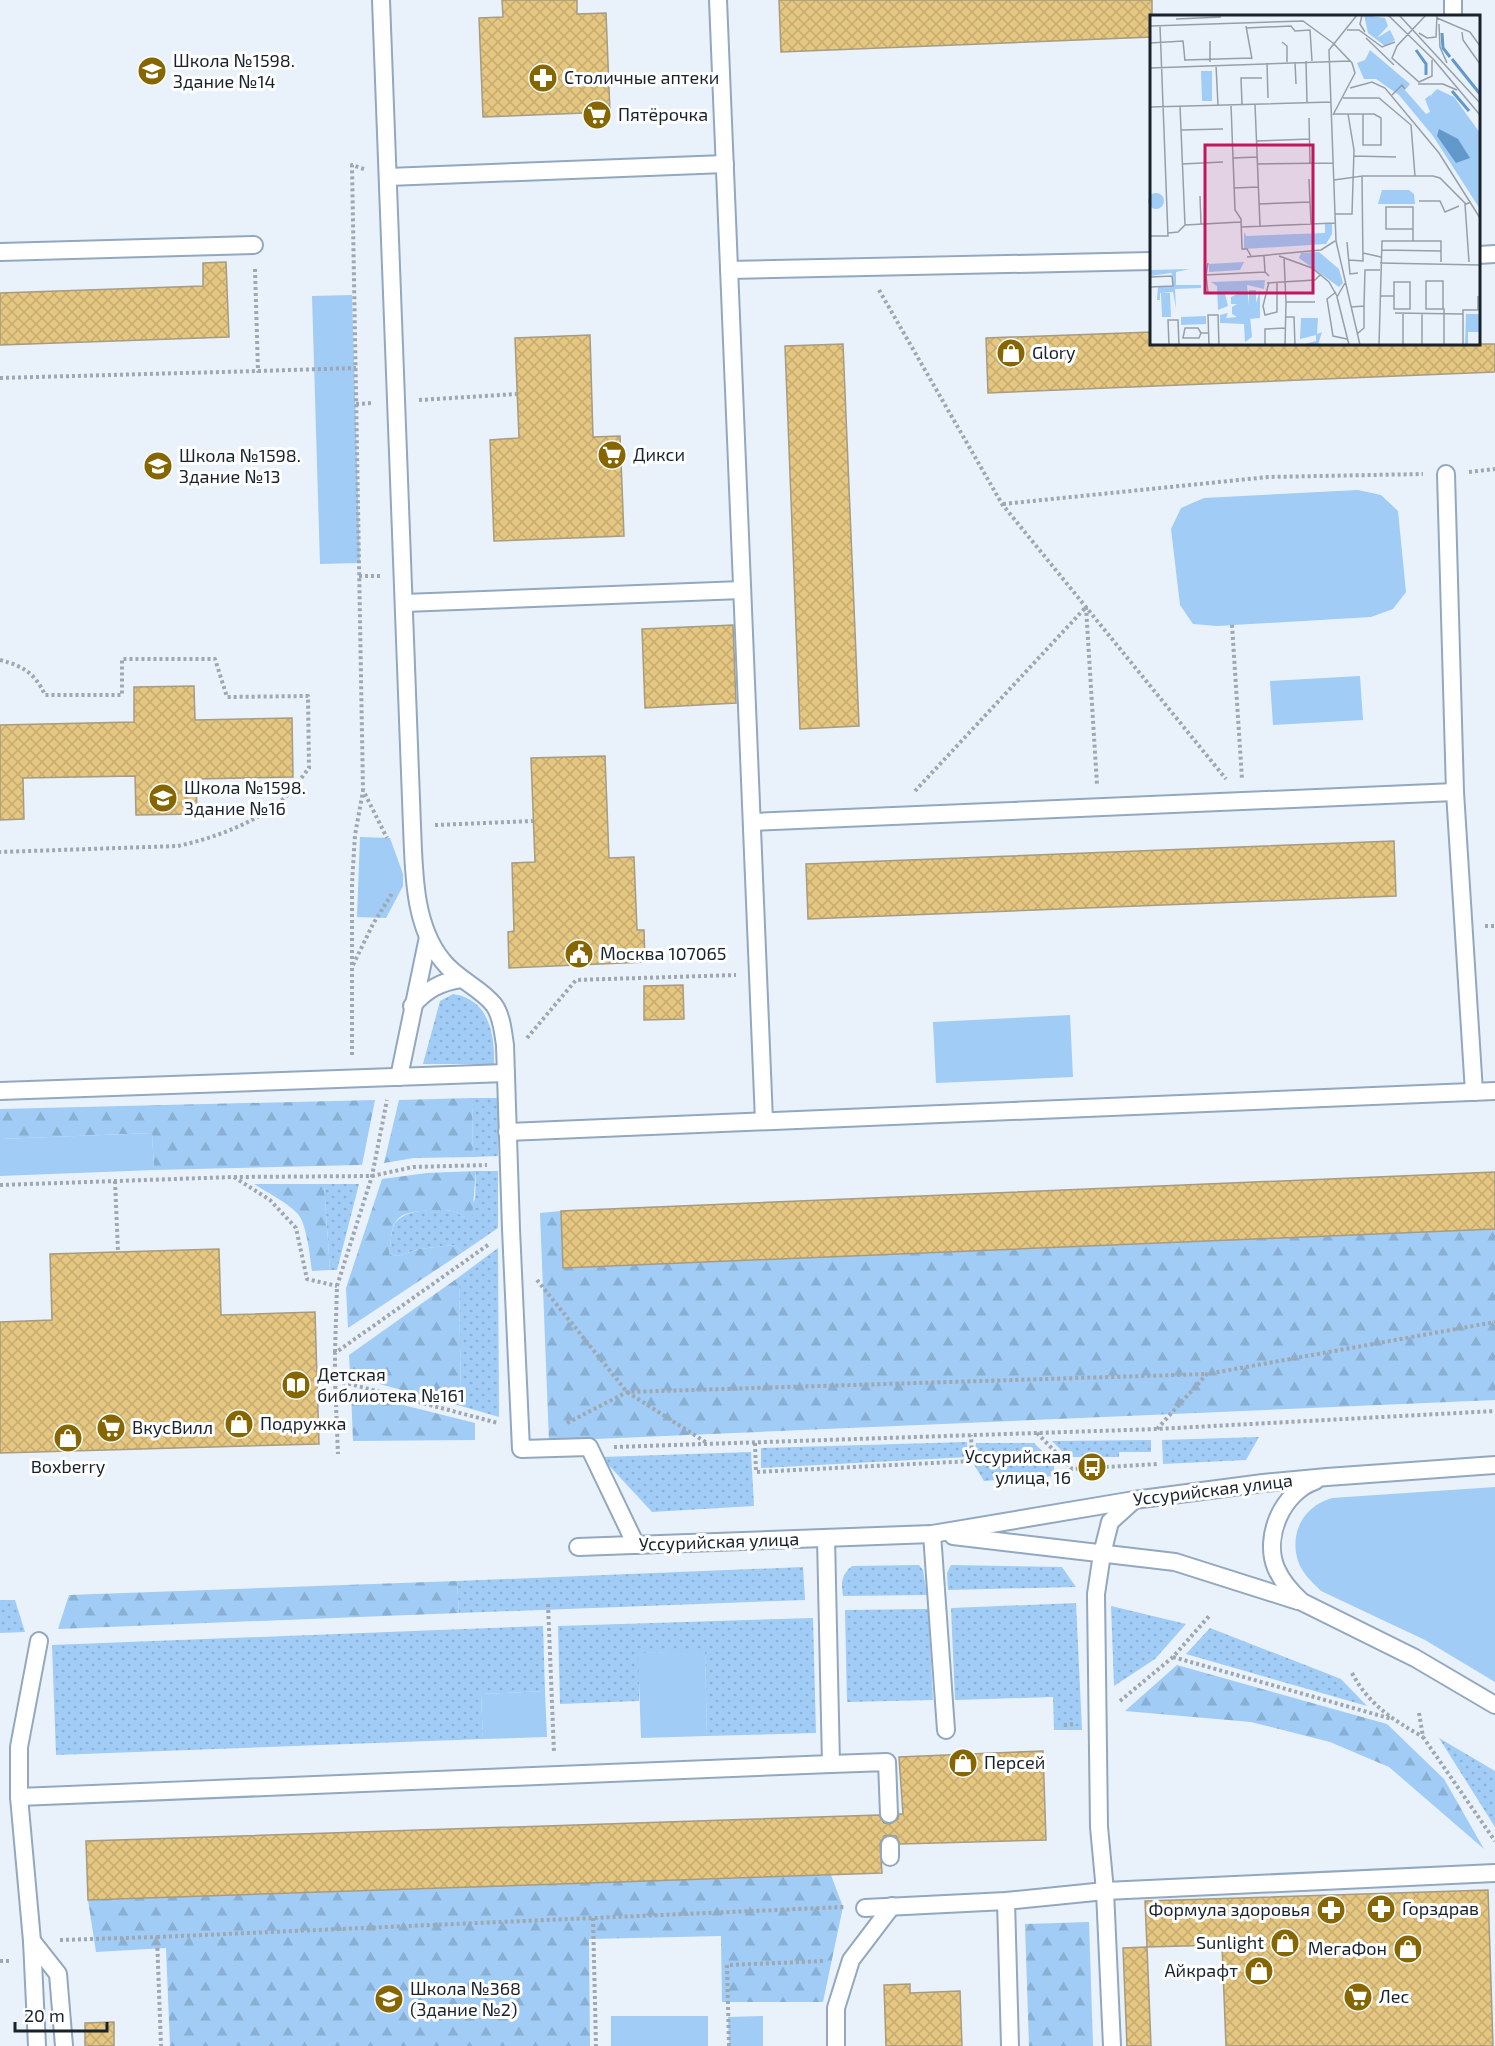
<svg xmlns="http://www.w3.org/2000/svg" width="1495" height="2046" viewBox="0 0 1495 2046" font-family="'Exo 2',sans-serif">
<defs>
<pattern id="grass-dots" width="8" height="8" patternUnits="userSpaceOnUse" patternTransform="scale(1.5)"><rect width="8" height="8" fill="#a0ccf6"/><path d="M2 2h.1M6 6h.1" fill="none" stroke="#89afd3" stroke-width="1.8" stroke-linecap="round"/></pattern>
<pattern id="forest-firs" width="22" height="20" patternUnits="userSpaceOnUse" patternTransform="scale(1.5)"><rect width="22" height="20" fill="#a0ccf6"/><path d="M5 1l3.5 6h-7zM16 11l3.5 6h-7z" fill="#89afd3"/></pattern>
<pattern id="building-cross-hatch" width="8" height="8" patternUnits="userSpaceOnUse" patternTransform="scale(1.5)"><rect width="8" height="8" fill="#e5c782"/><path d="M0 0l8 8M0 8l8-8" fill="none" stroke="#c4ab70"/></pattern>
</defs>
<rect width="100%" height="100%" fill="#e9f2fb"/>
<g fill="url(#grass-dots)">
<path d="M 453,994 C 488,999 495,1033 494,1064 L 423,1064 L 440,1001 Z"/>
<polygon points="472,1098 498,1098 498,1156 473,1157"/>
<path d="M 476,1171 L 498,1171 L 498,1228 L 463,1252 L 453,1245 L 419,1249 L 398,1256 L 389,1254 C 391,1245 390,1234 394,1225 C 402,1209 436,1208 452,1211 C 457,1212 461,1215 465,1218 L 475,1199 Z"/>
<polygon points="324,1184 359,1184 337,1270 330,1270"/>
<polygon points="498,1248 499,1417 461,1406 459,1277"/>
<polygon points="1259,1437 1246,1460 1163,1464 1162,1440"/>
<polygon points="1151,1440 1151,1452 1119,1452 1119,1457 1068,1457 1052,1441"/>
<polygon points="967,1442 968,1457 761,1468 761,1448"/>
<polygon points="976,1443 1034,1443 1054,1463 1054,1476 984,1481 973,1463"/>
<polygon points="751,1452 754,1506 652,1512 601,1457"/>
<path d="M 919,1565 L 923,1570 L 927,1595 L 843,1596 C 841,1583 841,1575 852,1566 Z"/>
<polygon points="951,1565 1062,1567 1076,1587 948,1590 947,1573"/>
<polygon points="803,1567 805,1600 459,1613 457,1581"/>
<polygon points="0,1600 15,1600 25,1632 0,1633"/>
<polygon points="1076,1603 1082,1730 1054,1730 1053,1697 955,1700 951,1608"/>
<polygon points="1111,1606 1186,1624 1155,1659 1114,1686"/>
<polygon points="928,1609 933,1700 847,1702 845,1610"/>
<polygon points="813,1618 816,1733 707,1736 705,1652 639,1653 639,1701 560,1704 558,1626"/>
<polygon points="543,1626 545,1691 481,1694 483,1739 56,1755 52,1645"/>
<polygon points="1210,1628 1341,1679 1367,1706 1186,1654"/>
<polygon points="1439,1738 1495,1771 1495,1827"/>
</g>
<g fill="url(#forest-firs)">
<polygon points="472,1098 473,1157 414,1158 384,1163 399,1100"/>
<polygon points="375,1100 362,1165 154,1170 152,1133 0,1139 0,1109"/>
<path d="M 476,1171 L 472,1217 L 465,1218 C 461,1215 457,1212 452,1211 C 441,1209 409,1210 400,1217 C 389,1225 392,1242 389,1254 L 398,1256 L 419,1249 L 453,1245 L 463,1252 L 348,1328 L 346,1288 L 382,1179 L 427,1173 Z"/>
<path d="M 254,1184 L 324,1184 L 330,1270 L 312,1271 C 310,1257 307,1223 297,1213 C 285,1201 268,1193 254,1184 Z"/>
<polygon points="561,1211 564,1268 1495,1229 1495,1400 549,1441 540,1213"/>
<polygon points="459,1277 461,1406 350,1376 349,1355"/>
<polygon points="351,1392 475,1423 475,1440 353,1441"/>
<polygon points="457,1581 459,1613 58,1629 69,1595"/>
<polygon points="1177,1665 1387,1724 1444,1779 1484,1849 1389,1767 1330,1742 1251,1722 1125,1711"/>
<polygon points="831,1875 843,1907 823,2002 722,2002 721,1936 589,1939 590,2046 170,2046 166,1948 96,1952 88,1900"/>
<polygon points="1089,1922 1093,2046 1029,2046 1025,1924"/>
</g>
<g fill="#a0ccf6">
<polygon points="352,295 360,563 320,564 312,296"/>
<polygon points="1358,490 1381,495 1398,511 1406,592 1393,609 1371,617 1217,626 1193,624 1180,605 1171,529 1181,508 1204,498"/>
<polygon points="1360,676 1363,720 1273,725 1270,681"/>
<polygon points="360,837 390,838 403,874 403,886 386,918 357,917"/>
<polygon points="1070,1015 1073,1077 936,1083 933,1022"/>
<polygon points="152,1133 154,1170 0,1176 0,1139"/>
<path d="M 1495,1487 L 1495,1682 L 1425,1640 L 1321,1591 C 1312,1582 1302,1573 1298,1561 C 1289,1532 1304,1506 1332,1498 Z"/>
<polygon points="705,1651 707,1736 641,1738 638,1653"/>
<polygon points="545,1691 547,1737 483,1739 481,1694"/>
<rect x="611" y="2016" width="97" height="30"/>
<polygon points="763,2016 763,2046 729,2046 728,2017"/>
</g>
<g fill="url(#building-cross-hatch)" stroke="#a79b81" stroke-width="1.5">
<polygon points="502,0 577,0 577,14 606,13 610,112 483,117 479,18 503,17"/>
<polygon points="779,0 1152,0 1152,37 781,52"/>
<polygon points="226,262 229,337 0,345 0,293 203,286 203,263"/>
<polygon points="1152,332 1152,344 1495,344 1495,372 988,393 986,338"/>
<polygon points="590,335 593,437 620,436 624,536 494,541 490,440 519,438 515,338"/>
<polygon points="843,344 859,726 800,729 785,346"/>
<polygon points="733,625 736,703 645,708 642,629"/>
<polygon points="194,686 195,720 292,718 293,777 196,779 197,814 136,815 135,776 23,778 24,819 0,820 0,725 134,722 134,687"/>
<polygon points="605,756 609,858 634,857 637,930 644,930 645,962 509,968 508,932 514,931 512,863 535,862 531,758"/>
<polygon points="1394,841 1396,896 808,919 806,864"/>
<polygon points="683,985 684,1019 644,1020 644,986"/>
<polygon points="1495,1172 1495,1229 563,1268 561,1211"/>
<polygon points="219,1249 221,1315 315,1312 319,1444 0,1453 0,1322 52,1320 50,1254"/>
<polygon points="1043,1751 1046,1840 900,1844 896,1836 889,1835 884,1836 880,1844 882,1873 88,1900 86,1841 879,1815 884,1823 890,1824 898,1819 899,1814 903,1814 899,1757"/>
<polygon points="1488,1890 1493,2046 1226,2046 1222,1945 1147,1947 1145,1901"/>
<polygon points="1147,1947 1151,2046 1127,2046 1123,1948"/>
<polygon points="910,1984 910,1993 960,1991 962,2046 886,2046 884,1985"/>
<polygon points="114,2022 114,2046 85,2046 85,2023"/>
</g>
<g fill="none" stroke-linecap="round" stroke-linejoin="round">
<g stroke="#92a8be" stroke-width="20">
<g id="lane">
<path d="M 381,0 L 412,826 C 414,870 413,924 442,960 C 456,979 480,987 494,1005 C 502,1016 503,1033 505,1045 L 511,1229 L 521,1449 L 589,1447 L 636,1545"/>
<polyline points="718,0 764,1121"/>
<polyline points="1453,0 1453,16"/>
<polyline points="388,177 725,164"/>
<polyline points="0,252 254,245"/>
<polyline points="1478,255 1495,254"/>
<polyline points="729,270 1152,261"/>
<polyline points="1446,474 1455,792 1474,1092"/>
<polyline points="404,603 742,590"/>
<polyline points="752,822 1455,792"/>
<path d="M 412,1006 C 426,990 440,982 461,979"/>
<polyline points="399,1077 428,937"/>
<polyline points="0,1091 506,1073"/>
<polyline points="507,1132 1495,1091"/>
<path d="M 1315,1481 C 1283,1492 1263,1536 1276,1568 C 1282,1582 1291,1592 1302,1602 L 1415,1658 L 1495,1705"/>
<polyline points="932,1534 946,1730"/>
<polyline points="953,1536 1175,1562 1298,1601"/>
<polyline points="826,1538 831,1764 887,1762 889,1814"/>
<polyline points="578,1547 932,1534 1134,1500 1263,1483 1327,1477 1495,1465"/>
<polyline points="39,1641 19,1747 19,1797 831,1764"/>
<polyline points="19,1797 32,1941 37,2046"/>
<polyline points="890,1845 890,1857"/>
<polyline points="1006,1901 1010,2046"/>
<polyline points="865,1908 1006,1901 1105,1891 1495,1873"/>
<polyline points="32,1941 58,1974 64,2046"/>
<polyline points="836,2046 836,2008 851,1960 892,1906"/>
<polyline points="1112,2046 1105,1891 1099,1827 1096,1594 1102,1554 1110,1522 1133,1501"/>
</g>
</g>
<g stroke="#9fa8b1" stroke-width="4" stroke-dasharray="3 3" stroke-linecap="butt">
<polyline points="364,169 352,165 363,790 387,838"/>
<polyline points="255,269 258,371 356,368"/>
<polyline points="879,290 1002,504 1226,779"/>
<polyline points="0,378 258,371"/>
<polyline points="419,400 517,394"/>
<polyline points="356,404 373,403"/>
<polyline points="1469,472 1495,469"/>
<polyline points="1003,504 1268,477 1423,474"/>
<polyline points="359,576 381,576"/>
<polyline points="1086,607 1097,785"/>
<polyline points="1232,625 1242,779"/>
<path d="M 0,660 C 23,666 35,673 45,695 L 122,695 L 122,659 L 215,659 L 227,697 L 308,696 L 309,768 C 301,778 292,792 282,800 C 253,824 214,838 178,846 L 0,852"/>
<polyline points="915,791 1086,607"/>
<polyline points="435,825 533,821"/>
<polyline points="1485,926 1495,926"/>
<polyline points="353,965 373,924 393,892"/>
<polyline points="527,1038 576,980 736,975"/>
<polyline points="352,1055 352,883 355,835 363,791"/>
<polyline points="234,1177 270,1200 296,1228 307,1279 337,1286"/>
<polyline points="115,1181 118,1252"/>
<polyline points="0,1185 233,1177 372,1176 413,1167 487,1165"/>
<polyline points="488,1245 335,1353 335,1380 498,1423"/>
<polyline points="537,1280 627,1392 707,1443"/>
<polyline points="335,1352 337,1286 372,1176 387,1100"/>
<polyline points="335,1380 338,1454"/>
<polyline points="567,1423 627,1392 1207,1374"/>
<polyline points="1157,1429 1207,1374 1495,1322"/>
<polyline points="1037,1433 1072,1469 1158,1464"/>
<polyline points="755,1443 756,1472 972,1461 971,1435"/>
<polyline points="614,1447 1157,1429 1495,1411"/>
<polyline points="548,1604 554,1753"/>
<polyline points="1173,1657 1392,1719"/>
<path d="M 1352,1673 C 1369,1705 1392,1719 1423,1737"/>
<polyline points="1120,1701 1173,1657 1210,1615"/>
<polyline points="1419,1713 1423,1737 1495,1841"/>
<polyline points="1064,1725 1075,1724"/>
<polyline points="593,1918 596,2046"/>
<polyline points="157,1937 844,1907"/>
<polyline points="60,1940 157,1937 161,2046"/>
<polyline points="0,1961 11,1961"/>
<polyline points="729,2046 727,1965 825,1961"/>
</g>
<use href="#lane" stroke="#fff" stroke-width="16"/>
</g>
<defs>
<g id="school-disc" transform="scale(1.5)"><circle r="9.5" fill="#866600" stroke="#fefefe"/><path d="M0-5L7-2L0 1L-7-2ZM-4 1L0 2.5L4 1V4Q0 6-4 4Z" fill="#fff"/></g>
<g id="pharmacy-disc" transform="scale(1.5)"><circle r="9.5" fill="#866600" stroke="#fefefe"/><path d="M-2-6h4v4h4v4h-4v4h-4v-4h-4v-4h4Z" fill="#fff"/></g>
<g id="supermarket-disc" transform="scale(1.5)"><circle r="9.5" fill="#866600" stroke="#fefefe"/><path d="M-6-5.5h2.5l.6 2H6L4.5 2H-2.5L-4.4-4H-6ZM-1.5 3.2a1.3 1.3 0 1 0 .1 0ZM3 3.2a1.3 1.3 0 1 0 .1 0Z" fill="#fff"/></g>
<g id="shop-disc" transform="scale(1.5)"><circle r="9.5" fill="#866600" stroke="#fefefe"/><path d="M-5-2.5h2.3a2.7 3.5 0 0 1 5.4 0H5L5.5 6h-11ZM-1.5-2.5h3a1.5 2.3 0 0 0-3 0Z" fill="#fff"/></g>
<g id="civic-disc" transform="scale(1.5)"><circle r="9.5" fill="#866600" stroke="#fefefe"/><path d="M-.6-6.5H3V-4.5H.6V-3L4-1V1h2V6H-6V1h2V-1L-.6-3ZM-1.2 2.5V6h2.4V2.5Z" fill="#fff"/></g>
<g id="library-disc" transform="scale(1.5)"><circle r="9.5" fill="#866600" stroke="#fefefe"/><path d="M-6-4Q-3-5.5-.7-3.5V5Q-3 3-6 4ZM6-4Q3-5.5 .7-3.5V5Q3 3 6 4Z" fill="#fff"/></g>
<g id="bus-disc" transform="scale(1.5)"><circle r="9.5" fill="#866600" stroke="#fefefe"/><path d="M-5-6H5V4H4V6H2V4H-2V6H-4V4H-5ZM-3.5-4V0h7V-4ZM-3.5 1.2v1.5H-2V1.2ZM2 1.2v1.5H3.5V1.2Z" fill="#fff"/></g>
</defs>
<g fill-rule="evenodd">
<use href="#school-disc" x="152" y="71"/>
<use href="#pharmacy-disc" x="543" y="78"/>
<use href="#supermarket-disc" x="597" y="115"/>
<use href="#shop-disc" x="1011" y="353"/>
<use href="#supermarket-disc" x="612" y="455"/>
<use href="#school-disc" x="158" y="466"/>
<use href="#school-disc" x="163" y="798"/>
<use href="#civic-disc" x="579" y="954"/>
<use href="#library-disc" x="296" y="1385"/>
<use href="#shop-disc" x="239" y="1424"/>
<use href="#supermarket-disc" x="111" y="1428"/>
<use href="#shop-disc" x="68" y="1438"/>
<use href="#bus-disc" x="1092" y="1467"/>
<use href="#shop-disc" x="963" y="1763"/>
<use href="#pharmacy-disc" x="1381" y="1909"/>
<use href="#pharmacy-disc" x="1331" y="1910"/>
<use href="#shop-disc" x="1285" y="1943"/>
<use href="#shop-disc" x="1408" y="1949"/>
<use href="#shop-disc" x="1259" y="1971"/>
<use href="#supermarket-disc" x="1358" y="1997"/>
<use href="#school-disc" x="389" y="1999"/>
</g>
<g text-anchor="middle" stroke-width="6" stroke-linejoin="round" paint-order="stroke">
<g font-size="18" fill="#19222a" stroke="#fefefe" text-anchor="start">
<text x="173" y="67">Школа №1598.<tspan x="173" dy="21">Здание №14</tspan></text>
<text x="564" y="84">Столичные аптеки</text>
<text x="618" y="121">Пятёрочка</text>
<text x="1032" y="359">Glory</text>
<text x="633" y="461">Дикси</text>
<text x="179" y="462">Школа №1598.<tspan x="179" dy="21">Здание №13</tspan></text>
<text x="184" y="794">Школа №1598.<tspan x="184" dy="21">Здание №16</tspan></text>
<text x="600" y="960">Москва 107065</text>
<text x="317" y="1381">Детская<tspan x="317" dy="21">библиотека №161</tspan></text>
<text x="260" y="1430">Подружка</text>
<text x="132" y="1434">ВкусВилл</text>
<text x="1071" y="1463" text-anchor="end">Уссурийская<tspan x="1071" dy="21">улица, 16</tspan></text>
<text x="68" y="1473" text-anchor="middle">Boxberry</text>
<text x="984" y="1769">Персей</text>
<text x="1402" y="1915">Горздрав</text>
<text x="1310" y="1916" text-anchor="end">Формула здоровья</text>
<text x="1264" y="1949" text-anchor="end">Sunlight</text>
<text x="1387" y="1955" text-anchor="end">МегаФон</text>
<text x="1238" y="1977" text-anchor="end">Айкрафт</text>
<text x="410" y="1995">Школа №368<tspan x="410" dy="21">(Здание №2)</tspan></text>
<text x="1379" y="2003">Лес</text>
</g>
<g font-size="18" fill="#19222a" stroke="#fefefe">
<text transform="translate(1213 1490) rotate(-7)" y="6">Уссурийская улица</text>
<text transform="translate(719 1542) rotate(-2)" y="6">Уссурийская улица</text>
</g>
</g>
<g transform="translate(1150 15)">
<rect width="330" height="330" fill="#e9f2fb"/>
<path d="M 214,0 L 235,3 L 238,11 L 227,23 L 240,15 L 245,25 L 235,31 L 218,18 ZM 94,247 L 90,255 L 59,257 L 59,249 ZM 151,303 L 168,303 L 167,319 L 172,317 L 168,330 L 155,329 L 166,326 L 166,320 L 150,324 Z" fill="#a0ccf6"/>
<path d="M 287,74 L 304,82 L 330,118 L 330,166 L 281,80 ZM 175,209 L 182,209 L 182,219 L 176,229 L 94,234 L 94,217 L 96,221 L 175,218 ZM 40,254 L 26,257 L 26,270 L 51,270 L 51,273 L 25,274 L 26,294 L 23,277 L 10,278 L 10,285 L 7,285 L 8,272 L 23,271 L 23,261 L 21,258 L 0,261 L 0,255 ZM 115,265 L 114,274 L 97,270 L 102,322 L 95,327 L 94,309 L 70,308 L 70,300 L 78,298 L 76,303 L 87,302 L 82,299 L 82,292 L 87,289 L 81,289 L 81,282 L 87,279 L 75,279 L 78,291 L 68,295 L 67,271 L 61,267 ZM 56,301 L 56,309 L 31,310 L 31,302 Z" fill="#a0ccf6"/>
<path d="M 220,35 L 260,69 L 255,75 L 276,99 L 280,97 L 275,84 L 280,80 L 312,109 L 330,133 L 330,194 L 283,121 L 249,80 L 226,64 L 214,64 L 207,48 L 215,45 ZM 51,56 L 62,56 L 62,86 L 52,86 ZM 232,175 L 259,175 L 264,179 L 265,189 L 228,189 ZM-2 186a8 8 0 1 1 16 0a8 8 0 1 1-16 0ZM 169,237 L 189,254 L 193,268 L 189,272 L 149,243 L 151,238 ZM 99,275 L 106,275 L 106,288 L 110,275 L 110,303 L 99,304 ZM 11,278 L 20,278 L 21,302 L 12,302 ZM 316,299 L 330,299 L 330,317 L 318,317 L 318,330 L 315,330 Z" fill="#a0ccf6"/>
<path d="M 289,114 L 308,124 L 320,143 L 306,148 L 287,121 Z" fill="#6298ca"/>
<path fill="none" stroke="#6298ca" stroke-width="3" d="M 292,18 L 293,33 L 300,42M 266,35 L 276,49 L 276,60M 302,44 L 330,79M 302,76 L 319,96"/>
<path fill="none" stroke="#969fa7" stroke-width="1.5" d="M 207,0 L 179,35 L 186,226 L 210,330M 212,0 L 210,9 L 215,17M 238,0 L 284,45 L 330,100M 249,0 L 330,88M 276,0 L 247,31 L 242,43 L 269,67 L 282,61 L 282,45M 287,3 L 320,17 L 330,31M 26,4 L 71,2M 289,9 L 290,32 L 297,48M 0,11 L 153,6 L 183,28M 96,11 L 102,44M 96,13 L 141,11 L 145,16 L 160,15 L 162,46M 197,15 L 209,15 L 232,32 L 245,27M 312,17 L 313,25 L 330,49M 269,18 L 277,23 L 286,22 L 287,0M 216,23 L 244,50M 60,26 L 60,47M 132,27 L 137,31 L 137,47M 0,28 L 33,26 L 35,46M 183,28 L 202,48 L 205,58 L 183,100M 35,45 L 102,43M 156,46 L 157,87M 145,47 L 146,69M 117,48 L 118,83M 66,50 L 68,90M 0,53 L 200,46M 268,69 L 293,69 L 307,75M 200,73 L 222,67 L 235,73 L 289,138 L 330,203M 242,80 L 252,70 L 255,74M 193,83 L 229,83 L 261,110 L 265,161M 92,89 L 91,63 L 112,63M 105,89 L 110,211M 81,90 L 85,195 L 91,204 L 92,234 L 97,234 L 101,241M 30,91 L 35,210M 0,92 L 181,87M 184,99 L 198,99 L 204,135 L 202,199 L 185,199M 198,99 L 224,99 L 231,103 L 231,130 L 213,130 L 213,99M 159,103 L 160,148M 31,115 L 73,114M 106,126 L 160,124M 204,141 L 246,142M 83,143 L 107,142M 32,149 L 73,147M 107,149 L 183,148M 212,161 L 283,161 L 290,163 L 316,189 L 321,187M 159,164 L 161,209M 184,165 L 212,161 L 213,246 L 199,245M 84,173 L 108,172M 50,181 L 51,209M 269,186 L 290,186 L 295,197 L 309,191M 109,189 L 160,187M 315,189 L 319,247M 91,212 L 185,208M 18,218 L 28,217 L 35,210 L 91,207M 0,221 L 18,221 L 10,11M 263,226 L 263,192 L 236,192 L 236,214 L 263,214M 197,227 L 200,259 L 208,258M 231,235 L 291,236M 213,238 L 231,242M 114,241 L 115,257 L 119,261M 129,241 L 162,253 L 179,267 L 187,281M 97,242 L 171,235 L 185,226M 134,242 L 136,287 L 165,287M 58,248 L 56,260 L 115,257M 230,248 L 330,250M 56,260 L 58,278M 0,262 L 22,261 L 23,271 L 0,272M 119,267 L 113,291 L 115,300 L 127,297 L 127,267M 117,268 L 165,265 L 171,259M 195,268 L 187,282 L 199,330M 186,277 L 177,284 L 183,321 L 197,324M 230,281 L 244,281 L 244,267 L 260,267 L 260,294 L 244,294 L 244,281M 201,292 L 214,291 L 215,255 L 230,255M 293,294 L 293,266 L 276,266 L 276,294 L 294,294 L 294,330M 245,298 L 313,299M 272,298 L 272,330M 135,302 L 144,302 L 145,330M 51,318 L 48,313 L 35,313 L 33,323 L 49,323 L 51,318 L 58,318M 207,319 L 214,313 L 214,291M 19,330 L 18,305 L 28,305 L 29,330M 59,330 L 58,300 L 68,300 L 69,330M 115,330 L 115,314 L 135,313M 135,330 L 136,287M 229,330 L 232,226 L 291,226 L 291,247M 253,330 L 253,298M 313,330 L 313,295 L 328,295 L 328,281"/>
<path fill="#c2185b" fill-opacity="0.15" stroke="#c2185b" stroke-width="3" d="M 55,130 L 163,130 L 163,278 L 55,278 Z"/>
<rect width="330" height="330" fill="none" stroke="#19222a" stroke-width="3"/>
</g>
<path d="M15 2022v9h92v-9" fill="none" stroke="#19222a" stroke-width="3"/>
<text x="24" y="2022" font-size="18" fill="#19222a" stroke="#fefefe" stroke-width="4.5" paint-order="stroke">20 m</text>
</svg>
